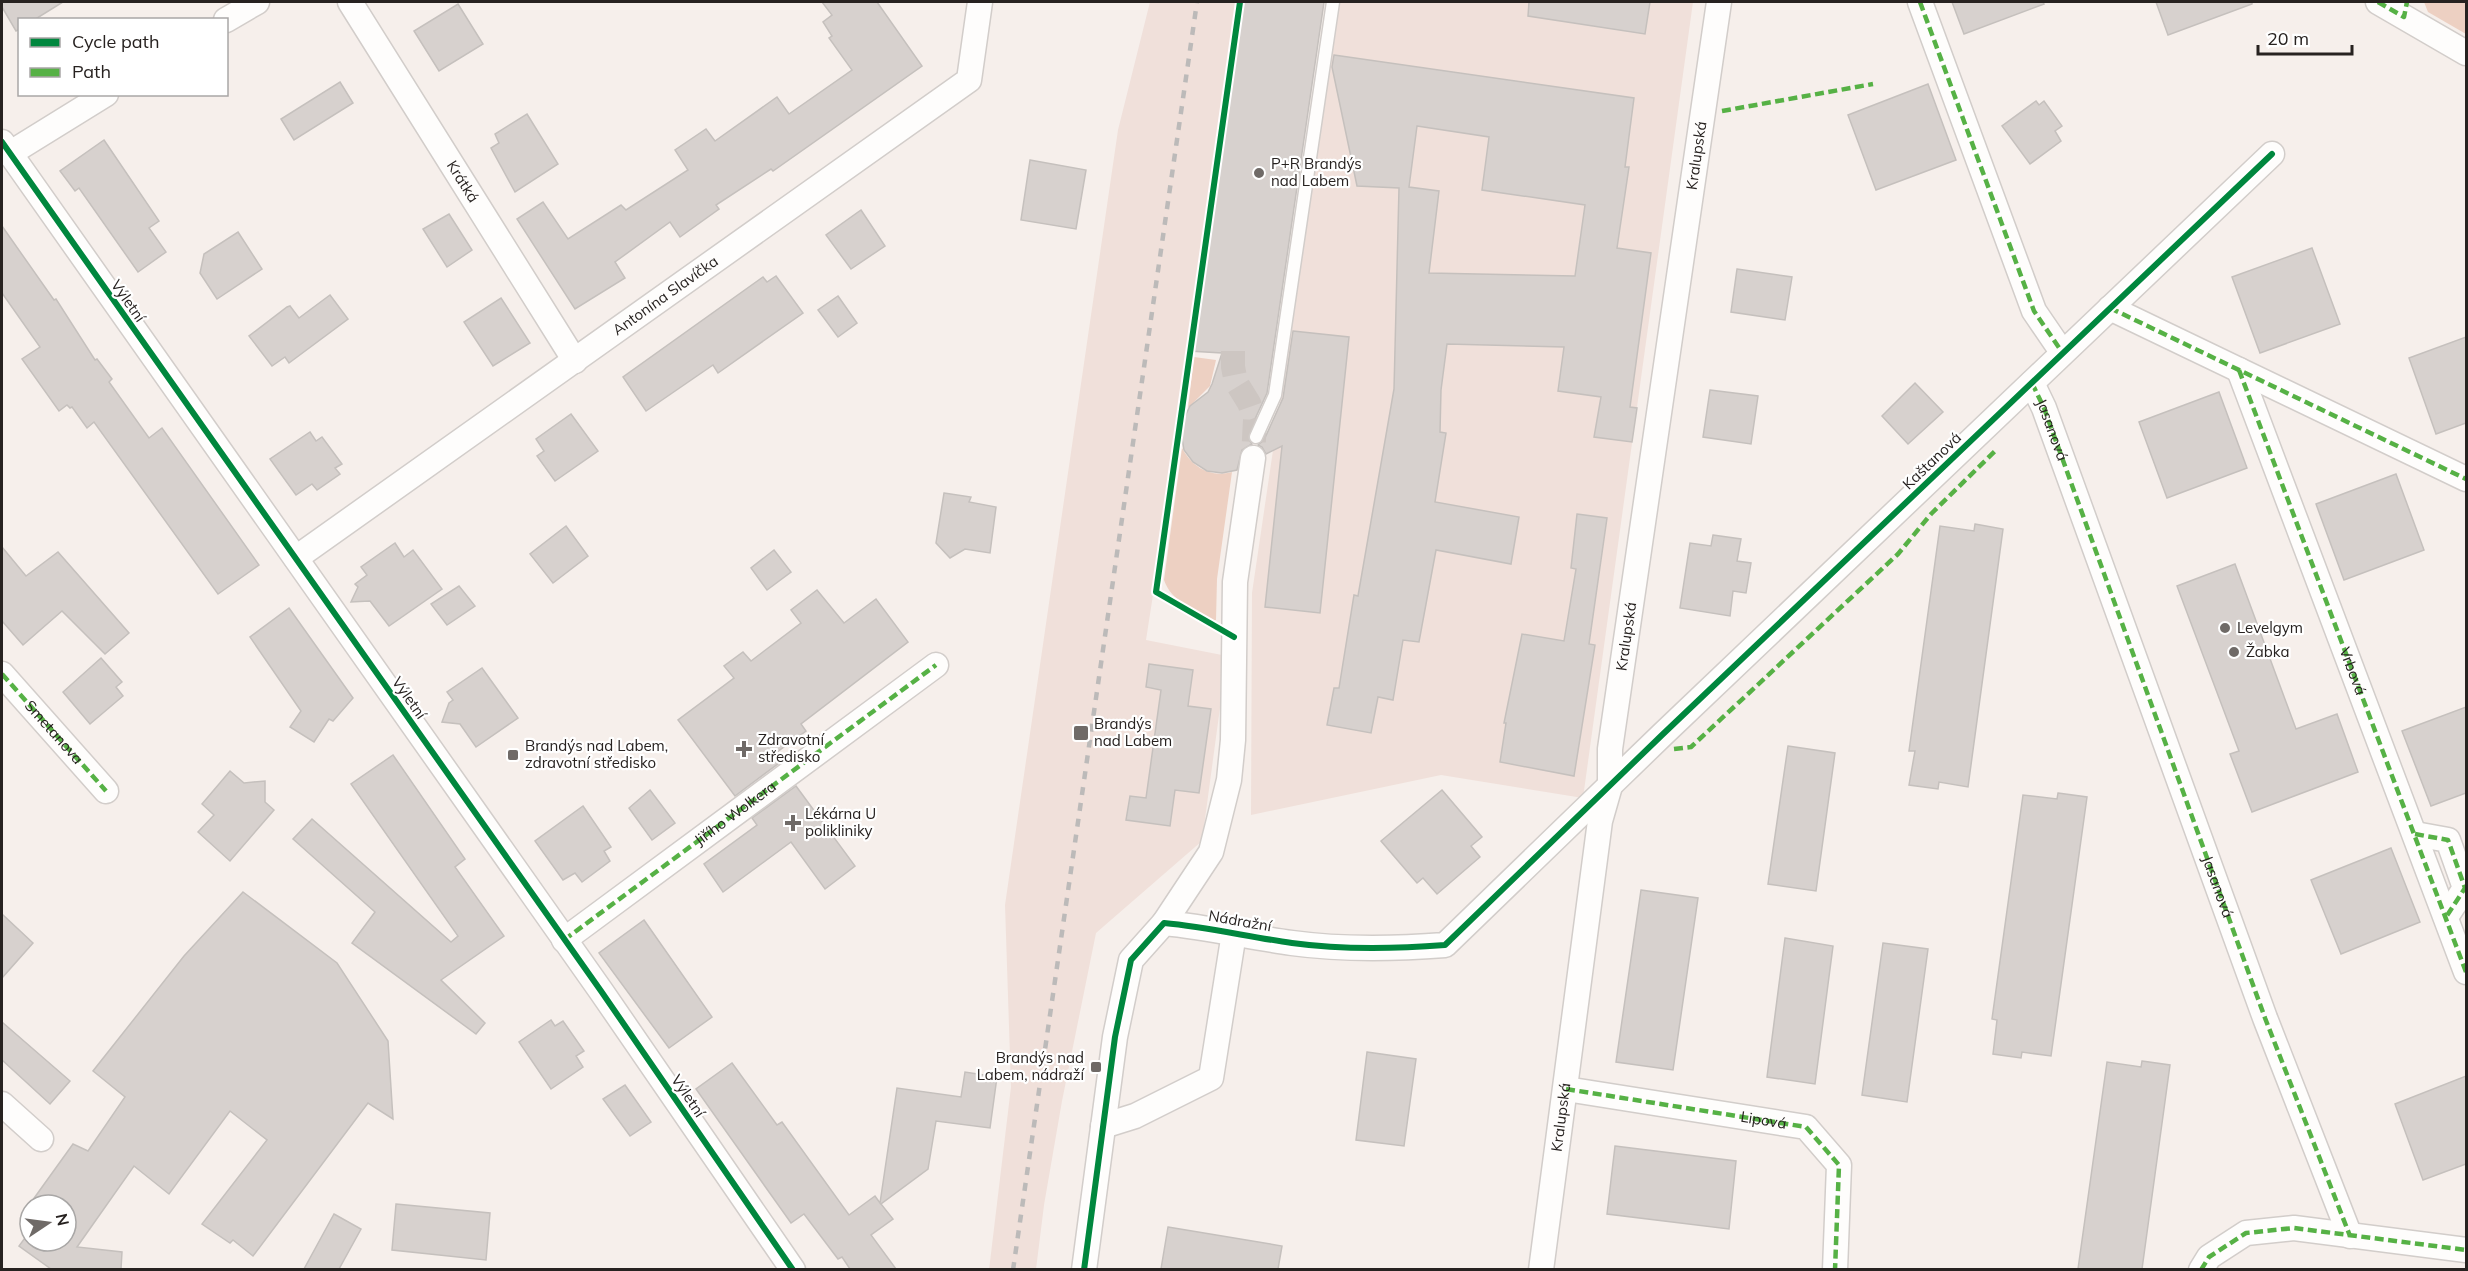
<svg xmlns="http://www.w3.org/2000/svg" width="2468" height="1271" viewBox="0 0 2468 1271" font-family="Mulish,sans-serif">
<rect width="100%" height="100%" fill="#f6efeb"/>
<g fill="#f0e0da">
<polygon points="1150,2 1245,2 1146,640 1227,656 1202,841 1096,933 1062,1101 1044,1205 1036,1269 989,1270 1011,1087 1005,905 1118,130"/>
<polygon points="1339,2 1693,2 1583,798 1441,775 1251,815 1252,593"/>
</g>
<g fill="#edd0c2">
<polygon points="2424,2 2466,2 2466,34 2428,12"/>
<polygon points="1194,357 1216,360 1210,386 1188,408"/>
<path d="M 1182,448 C 1192,467 1210,478 1232,472 L 1217,579 L 1216,620 L 1212,621 C 1194,610 1171,601 1164,580 Z"/>
</g>
<g fill="#d7d1ce" stroke="#c5c0bd" stroke-width="1.5" fill-rule="evenodd">
<polygon points="2,2 63,2 34,20 20,20 20,29 16,31 2,7"/>
<polygon points="822,2 877,2 922,66 773,171 771,169 716,205 719,209 680,237 670,222 615,262 625,278 575,309 517,219 543,202 568,239 621,205 626,210 688,170 675,150 706,129 715,141 777,97 789,114 852,70 829,38 832,36 823,22 832,15"/>
<polygon points="1240,2 1324,2 1267,393 1248,434 1248,438 1252,444 1242,450 1237,470 1222,473 1207,471 1193,462 1184,450 1180,427 1190,406 1208,392 1212,384 1222,353 1189,351"/>
<polygon points="1529,2 1650,2 1645,34 1528,16"/>
<polygon points="1952,2 2043,2 2044,4 1964,34"/>
<polygon points="2156,2 2252,2 2252,4 2168,35"/>
<polygon points="458,4 483,44 439,71 414,31"/>
<path d="M 1334,55 L 1634,98 L 1625,167 L 1629,167 L 1617,248 L 1651,253 L 1630,407 L 1637,408 L 1632,442 L 1594,437 L 1601,397 L 1558,391 L 1564,347 L 1447,344 L 1441,390 L 1440,432 L 1446,433 L 1435,502 L 1519,517 L 1511,564 L 1436,550 L 1419,642 L 1403,640 L 1393,700 L 1378,697 L 1371,733 L 1327,725 L 1334,688 L 1339,688 L 1354,595 L 1358,596 L 1394,389 L 1399,188 L 1357,186 L 1332,67 ZM 1417,126 L 1489,137 L 1482,190 L 1585,205 L 1575,276 L 1429,273 L 1439,191 L 1409,187 Z"/>
<polygon points="340,82 353,103 294,140 281,119"/>
<polygon points="1928,84 1956,160 1876,190 1848,115"/>
<polygon points="2036,101 2039,105 2044,101 2062,126 2055,131 2061,141 2030,164 2002,126"/>
<polygon points="527,114 558,164 515,192 491,148 499,143 495,134"/>
<polygon points="104,140 159,221 149,228 166,252 138,272 79,188 75,191 60,171"/>
<polygon points="1030,160 1086,170 1076,229 1021,220"/>
<polygon points="861,210 885,246 851,269 826,235"/>
<polygon points="449,214 472,250 447,267 423,229"/>
<polygon points="2,226 54,300 56,299 95,360 97,359 112,379 109,382 149,438 162,428 259,565 218,594 94,422 87,428 72,407 70,408 67,405 59,411 22,359 40,347 2,293"/>
<polygon points="238,232 262,269 217,299 200,273 204,254"/>
<polygon points="2312,248 2340,324 2260,353 2232,277"/>
<polygon points="1737,269 1792,277 1785,320 1731,312"/>
<polygon points="776,276 803,313 718,373 713,365 646,411 623,377 763,277 767,282"/>
<polygon points="330,295 348,319 289,363 285,357 272,366 249,336 287,307 290,306 299,318"/>
<polygon points="838,296 857,323 838,337 818,310"/>
<polygon points="501,298 530,343 493,366 464,322"/>
<polygon points="1293,331 1349,337 1320,613 1265,607 1282,446 1266,454 1262,447 1258,445 1264,440 1283,398"/>
<polygon points="2466,337 2466,423 2436,434 2409,358"/>
<polygon points="1915,383 1943,412 1908,444 1882,416"/>
<polygon points="1710,390 1758,396 1751,444 1703,437"/>
<polygon points="2219,392 2247,468 2167,498 2139,422"/>
<polygon points="571,414 598,451 555,481 537,456 544,451 536,439"/>
<polygon points="310,432 316,441 322,437 342,464 335,468 340,474 317,490 312,484 296,495 270,459"/>
<polygon points="2396,474 2424,550 2344,580 2316,504"/>
<polygon points="944,493 971,497 969,502 996,507 990,553 965,549 950,558 936,543"/>
<polygon points="1577,514 1607,518 1589,644 1595,645 1574,776 1500,762 1506,723 1504,723 1522,634 1564,641 1576,569 1571,568"/>
<polygon points="1975,524 2003,529 1968,787 1939,782 1938,789 1909,785 1915,751 1909,751 1940,526 1974,531"/>
<polygon points="566,526 588,556 553,583 530,554"/>
<polygon points="1713,535 1741,539 1737,561 1751,563 1746,593 1733,591 1730,616 1680,608 1690,543 1711,546"/>
<polygon points="395,543 404,557 413,550 442,589 389,626 370,601 351,602 358,587 355,584 367,575 361,567"/>
<polygon points="2,547 26,576 58,552 129,633 105,654 62,611 23,645 2,621"/>
<polygon points="774,550 791,572 767,590 751,568"/>
<polygon points="2235,564 2296,729 2337,714 2358,772 2252,812 2230,754 2239,751 2177,586"/>
<polygon points="459,586 475,606 447,625 431,604"/>
<polygon points="817,590 844,623 876,599 908,642 801,724 806,731 773,755 779,763 735,796 678,720 734,678 724,666 743,652 751,661 801,623 791,610"/>
<polygon points="289,608 353,698 333,721 329,719 314,742 290,727 301,711 250,637"/>
<polygon points="101,658 122,682 116,687 123,696 90,724 63,692"/>
<polygon points="1149,664 1193,670 1188,706 1211,709 1199,793 1175,790 1170,826 1126,820 1130,796 1146,798 1161,690 1146,687"/>
<polygon points="482,668 518,718 476,747 460,724 442,722 449,703 453,700 447,692"/>
<polygon points="2466,707 2466,793 2431,806 2402,731"/>
<polygon points="1788,746 1835,753 1816,891 1768,884"/>
<polygon points="393,755 465,859 455,867 504,936 441,980 485,1023 476,1034 352,943 375,912 293,839 312,819 451,942 458,936 351,784"/>
<polygon points="230,771 244,783 265,781 265,802 274,810 230,861 198,832 214,815 202,804"/>
<polygon points="796,786 855,866 825,889 791,842 723,892 704,864 757,825 752,818"/>
<polygon points="650,790 675,823 652,840 629,808"/>
<polygon points="1442,790 1482,837 1471,846 1480,857 1437,894 1423,878 1417,883 1381,841"/>
<polygon points="2058,793 2087,797 2051,1056 2022,1052 2021,1058 1993,1054 1997,1020 1992,1019 2023,795 2057,799"/>
<polygon points="583,806 611,847 604,851 610,861 582,882 575,873 563,880 535,841"/>
<polygon points="2391,848 2420,922 2341,954 2311,880"/>
<polygon points="1641,890 1698,898 1673,1070 1616,1062"/>
<polygon points="243,892 337,963 388,1041 393,1119 368,1103 253,1256 233,1240 230,1243 202,1224 267,1140 230,1111 169,1194 134,1166 77,1247 122,1252 121,1269 51,1269 19,1246 30,1231 30,1241 66,1241 66,1205 30,1205 30,1222 22,1215 73,1144 88,1151 125,1097 93,1071 184,956"/>
<polygon points="2,914 33,943 2,978"/>
<polygon points="644,920 712,1017 669,1048 599,953"/>
<polygon points="1785,938 1833,946 1815,1084 1767,1077"/>
<polygon points="1883,943 1928,949 1907,1102 1862,1095"/>
<polygon points="551,1020 555,1026 563,1021 584,1051 576,1056 583,1067 551,1089 519,1042"/>
<polygon points="2,1022 70,1081 50,1104 2,1060"/>
<polygon points="1367,1052 1416,1059 1404,1146 1356,1140"/>
<polygon points="2142,1061 2170,1065 2142,1269 2078,1269 2107,1062 2141,1067"/>
<polygon points="732,1063 777,1125 782,1122 849,1215 875,1196 880,1203 897,1088 961,1097 965,1072 997,1077 990,1128 936,1121 928,1169 881,1204 893,1219 871,1235 896,1269 850,1269 842,1257 838,1259 804,1214 791,1223 696,1089"/>
<polygon points="2466,1076 2466,1164 2423,1180 2395,1104"/>
<polygon points="625,1085 651,1122 630,1136 603,1099"/>
<polygon points="1615,1146 1736,1161 1729,1229 1607,1214"/>
<polygon points="396,1204 490,1213 486,1260 392,1250"/>
<polygon points="334,1214 361,1229 339,1269 304,1269"/>
<polygon points="1168,1227 1282,1246 1278,1269 1161,1269"/>
</g>
<g fill="none" stroke-linecap="round" stroke-linejoin="round">
<polyline stroke="#cdc6c2" stroke-width="24" stroke-dasharray="24 12" stroke-linecap="butt" points="1233,351 1233,367 1236,382 1249,403 1255,420 1253,458"/>
<g stroke="#d2cdca" stroke-width="15">
<polyline id="lane" points="1256,437 1275,395 1333,2"/>
</g>
<g stroke="#d2cdca" stroke-width="27">
<g id="street">
<path id="s1" d="M 350,2 L 575,361"/>
<polyline points="1920,2 2034,311 2062,352"/>
<polyline points="2378,2 2466,53"/>
<polyline points="226,20 257,2"/>
<polyline points="2,142 601,991 793,1270"/>
<polyline points="9,154 106,94"/>
<polyline points="2110,308 2466,479"/>
<polyline points="2239,370 2466,972"/>
<polyline points="2032,383 2044,408 2265,1018 2350,1236"/>
<path id="s2" d="M 296,558 L 969,80 L 980,2"/>
<polyline points="2,674 106,791"/>
<polyline points="2415,834 2448,840 2465,888 2446,917"/>
<polyline points="1164,923 1211,852 1229,780 1233,740 1235,582 1253,458"/>
<polyline points="564,940 936,665"/>
<polyline points="1566,1089 1806,1127 1839,1165 1835,1270"/>
<polyline points="2,1104 41,1139"/>
<polyline points="1103,1126 1135,1116 1211,1078 1234,933"/>
<path d="M 1084,1270 L 1115,1037 L 1131,960 L 1164,923 C 1207,927 1249,937 1292,943 C 1343,950 1393,949 1445,945 L 1662,735 L 2272,154"/>
<path id="s3" d="M 1541,1270 L 1600,821 L 1610,786 L 1610,749 L 1719,2"/>
<polyline points="2201,1270 2209,1257 2246,1233 2294,1228 2466,1250"/>
</g>
</g>
<use href="#lane" stroke="#fefdfc" stroke-width="12"/>
<use href="#street" stroke="#fefdfc" stroke-width="24"/>
<polyline stroke="#bcbab9" stroke-width="4.5" stroke-dasharray="8 8" stroke-linecap="butt" points="1013,1270 1197,2"/>
<g stroke="#56b145" stroke-width="4.5" stroke-dasharray="9 4.5" stroke-linecap="butt">
<polyline points="1920,2 2034,311 2062,352"/>
<polyline points="2378,2 2404,17 2407,2"/>
<polyline points="1722,111 1873,84"/>
<polyline points="2110,308 2466,479"/>
<path id="s4" d="M 2239,370 L 2466,972"/>
<path id="s5" d="M 2032,383 L 2044,408 L 2265,1018 L 2350,1236"/>
<path id="s6" d="M 2,674 L 106,791"/>
<polyline points="1674,749 1691,747 1898,554 1931,514 1995,451"/>
<polyline points="2415,834 2448,840 2465,888 2446,917"/>
<path id="s7" d="M 564,940 L 936,665"/>
<path id="s8" d="M 1566,1089 L 1806,1127 L 1839,1165 L 1835,1270"/>
<polyline points="2201,1270 2209,1257 2246,1233 2294,1228 2466,1250"/>
</g>
<g stroke="#fff" stroke-width="10">
<g id="cycleway">
<polyline points="2,142 601,991 793,1270"/>
<polyline points="1234,637 1156,592 1240,2"/>
<path d="M 1084,1270 L 1115,1037 L 1131,960 L 1164,923 C 1207,927 1249,937 1292,943 C 1343,950 1393,949 1445,945 L 1662,735 L 2272,154"/>
</g>
</g>
<use href="#cycleway" stroke="#00873e" stroke-width="6"/>
</g>
<g fill="#6f6a67" stroke="#fff" stroke-width="2">
<circle cx="1259" cy="173" r="6"/>
<circle cx="2225" cy="628" r="6"/>
<circle cx="2234" cy="652" r="6"/>
<rect x="1073" y="725" width="16" height="16" rx="3"/>
<path d="M741 740h6v6h6v6h-6v6h-6v-6h-6v-6h6z"/>
<rect x="507" y="749" width="12" height="12" rx="3"/>
<path d="M790 814h6v6h6v6h-6v6h-6v-6h-6v-6h6z"/>
<rect x="1090" y="1061" width="12" height="12" rx="3"/>
</g>
<g text-anchor="middle" stroke-width="4.5" stroke-linejoin="round" paint-order="stroke">
<g font-size="15" fill="#272220" stroke="#fff">
<text dy="5" stroke="none"><textPath href="#s3" startOffset="1126">Kralupská</textPath></text>
<text dy="5" stroke="none"><textPath href="#s1" startOffset="212">Krátká</textPath></text>
<text dy="5" stroke="none"><textPath href="#s2" startOffset="453">Antonína Slavíčka</textPath></text>
<text transform="translate(128 301) rotate(55)" y="5">Výletní</text>
<text dy="5" stroke="none"><textPath href="#s5" startOffset="51">Jasanová</textPath></text>
<text transform="translate(1932 461) rotate(-44)" y="5">Kaštanová</text>
<text dy="5" stroke="none"><textPath href="#s3" startOffset="640">Kralupská</textPath></text>
<text dy="5" stroke="none"><textPath href="#s4" startOffset="322">Vrbová</textPath></text>
<text transform="translate(409 698) rotate(55)" y="5">Výletní</text>
<text dy="5" stroke="none"><textPath href="#s6" startOffset="78">Smetanova</textPath></text>
<text dy="5" stroke="none"><textPath href="#s7" startOffset="213">Jiřího Wolkera</textPath></text>
<text dy="5" stroke="none"><textPath href="#s5" startOffset="537">Jasanová</textPath></text>
<text transform="translate(1240 921) rotate(10)" y="5">Nádražní</text>
<text transform="translate(688 1096) rotate(56)" y="5">Výletní</text>
<text dy="5" stroke="none"><textPath href="#s3" startOffset="154">Kralupská</textPath></text>
<text dy="5" stroke="none"><textPath href="#s8" startOffset="200">Lipová</textPath></text>
</g>
<g font-size="15" fill="#272220" stroke="#fff" text-anchor="start">
<text x="1271" y="169">P+R Brandýs<tspan x="1271" dy="17">nad Labem</tspan></text>
<text x="2237" y="633">Levelgym</text>
<text x="2246" y="657">Žabka</text>
<text x="1094" y="729">Brandýs<tspan x="1094" dy="17">nad Labem</tspan></text>
<text x="758" y="745">Zdravotní<tspan x="758" dy="17">středisko</tspan></text>
<text x="525" y="751">Brandýs nad Labem,<tspan x="525" dy="17">zdravotní středisko</tspan></text>
<text x="805" y="819">Lékárna U<tspan x="805" dy="17">polikliniky</tspan></text>
<text x="1084" y="1063" text-anchor="end">Brandýs nad<tspan x="1084" dy="17">Labem, nádraží</tspan></text>
</g>
</g>
<rect width="2468" height="1271" fill="none" stroke="#272220" stroke-width="6"/>
<rect x="18" y="18" width="210" height="78" fill="#ffffff" stroke="#a9a7a6" stroke-width="1.5"/>
<rect x="30" y="38" width="30" height="9" fill="#00873e" stroke="#a9a7a6" stroke-width="1.5"/>
<text x="72" y="48" font-size="18" fill="#272220">Cycle path</text>
<rect x="30" y="68" width="30" height="9" fill="#56b145" stroke="#a9a7a6" stroke-width="1.5"/>
<text x="72" y="78" font-size="18" fill="#272220">Path</text>
<g transform="translate(48 1223) rotate(77)"><circle r="28" fill="#ffffff" stroke="#a9a7a6" stroke-width="1.5"/>
<path d="M0-4.5L10 22L0 15L-10 22Z" fill="#6f6a67"/>
<text y="-9" font-size="16" font-weight="bold" text-anchor="middle" fill="#272220">N</text>
</g>
<path d="M2258 45v9h94v-9" fill="none" stroke="#272220" stroke-width="3"/>
<text x="2267" y="45" font-size="18" fill="#272220" stroke="#ffffff" stroke-width="4.5" paint-order="stroke">20 m</text>
</svg>
